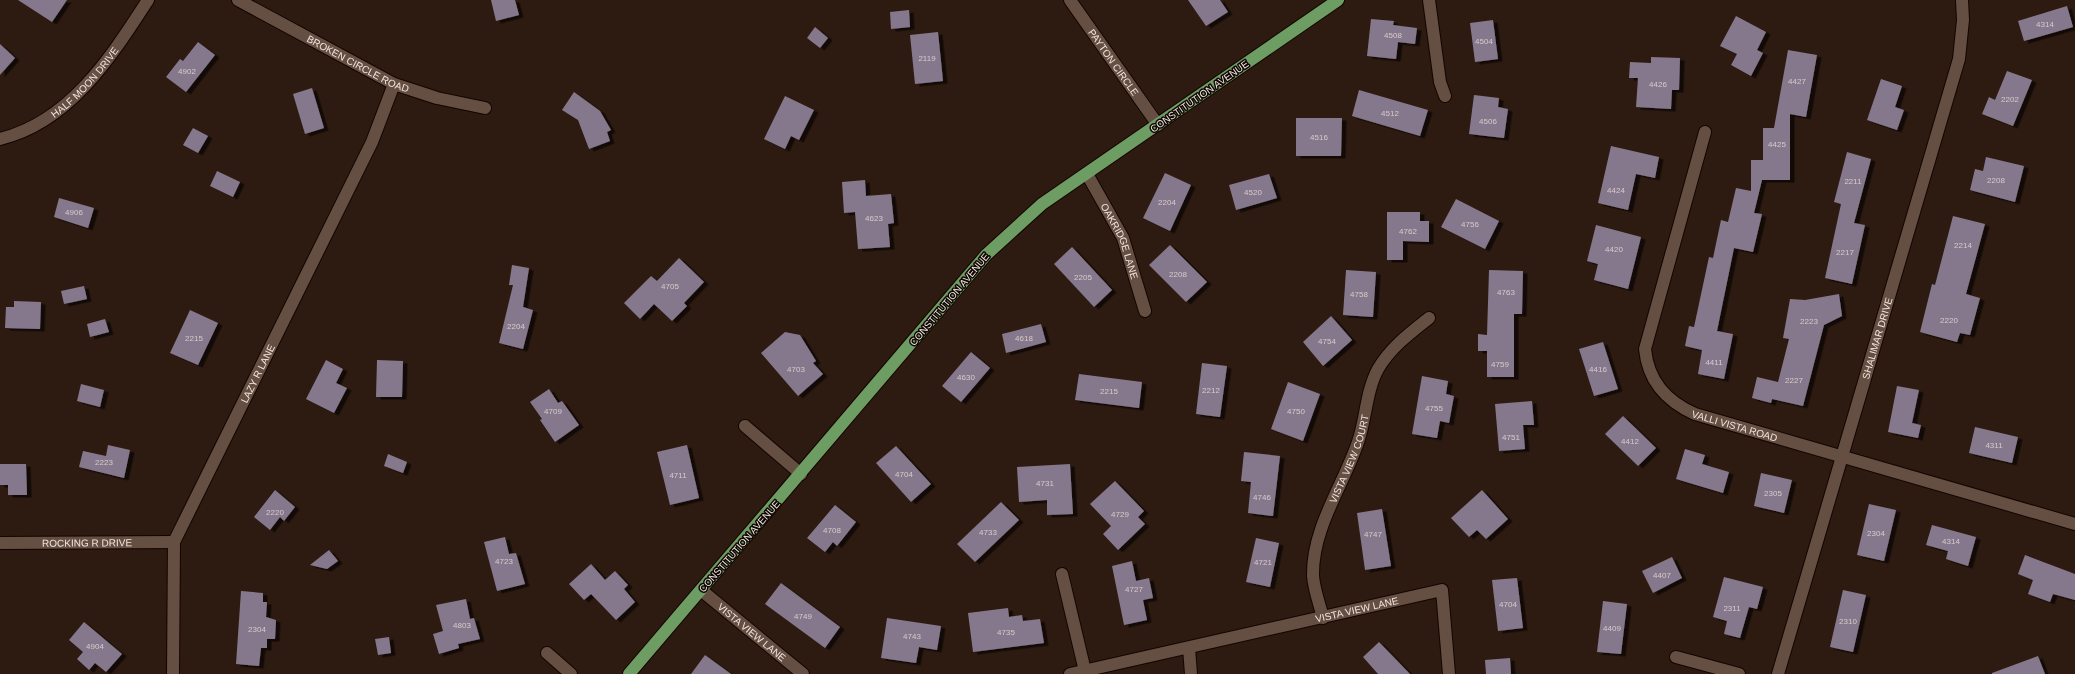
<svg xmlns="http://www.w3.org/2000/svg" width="2075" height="674" viewBox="0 0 2075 674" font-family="Helvetica,sans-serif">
<defs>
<filter id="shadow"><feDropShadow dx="4.5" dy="2.5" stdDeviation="0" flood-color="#0009"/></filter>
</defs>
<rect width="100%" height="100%" fill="#2d1a10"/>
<g fill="#86788c" filter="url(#shadow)">
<polygon points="18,0 67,0 52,22"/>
<polygon points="491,0 515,0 519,15 496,21"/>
<polygon points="1188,0 1220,0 1228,12 1206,26"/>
<polygon points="2067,6 2073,27 2024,41 2018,21"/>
<polygon points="909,10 910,27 891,29 890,12"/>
<polygon points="1736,16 1766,32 1757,50 1763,53 1751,76 1731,65 1737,54 1720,46"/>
<polygon points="1371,19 1394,21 1393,25 1417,28 1415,44 1398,42 1396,59 1367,56"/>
<polygon points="1493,20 1498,59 1475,62 1470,23"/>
<polygon points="815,27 828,38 820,48 807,38"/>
<polygon points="938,32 943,81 915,84 910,35"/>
<polygon points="198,42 215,55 186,92 166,77 180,59 183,61"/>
<polygon points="0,44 15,58 0,75"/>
<polygon points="1788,50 1817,55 1806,117 1790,114 1790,180 1762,180 1754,213 1762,214 1753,252 1734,248 1717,331 1733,334 1724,379 1698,374 1702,350 1685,346 1689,326 1694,327 1709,257 1713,258 1721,220 1728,222 1736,188 1751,191 1751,160 1763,160 1763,128 1774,128"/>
<polygon points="1651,57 1680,58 1679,90 1672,90 1671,109 1636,107 1638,78 1629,78 1630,62 1651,63"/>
<polygon points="2007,71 2032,80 2013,126 1982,114 1989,97 1995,100"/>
<polygon points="1881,79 1902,86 1895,107 1904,110 1897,130 1867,120"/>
<polygon points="312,88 324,128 305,134 293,94"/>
<polygon points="1359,90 1428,110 1420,136 1352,116"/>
<polygon points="574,92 600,111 611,130 607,132 610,141 589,149 578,120 562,110"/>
<polygon points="1474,95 1499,98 1498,107 1508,109 1504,138 1469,134"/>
<polygon points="785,96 814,110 799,140 791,136 785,149 764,139"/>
<polygon points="1296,118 1342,118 1341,156 1296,156"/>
<polygon points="193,128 208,136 198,153 183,145"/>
<polygon points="1611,146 1659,157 1655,178 1636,174 1628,210 1598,203"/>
<polygon points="1847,152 1871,159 1854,223 1865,225 1852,284 1825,278 1841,204 1834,202"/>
<polygon points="1986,157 2024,166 2015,202 1970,190 1975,169 1983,171"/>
<polygon points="217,171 240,182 233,197 210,186"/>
<polygon points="1165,173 1191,185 1170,231 1143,218"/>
<polygon points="1269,174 1277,198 1236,210 1229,185"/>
<polygon points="865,180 866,196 891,194 894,223 888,224 890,247 858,249 855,212 844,213 842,182"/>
<polygon points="59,198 94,208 88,228 54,217"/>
<polygon points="1456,199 1499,221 1485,249 1441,227"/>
<polygon points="1387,212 1420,212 1420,221 1429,221 1429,242 1403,241 1403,260 1387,260"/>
<polygon points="1953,216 1985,224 1966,294 1980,298 1970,335 1960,333 1957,342 1920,332 1932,284 1935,285"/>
<polygon points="1596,225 1641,237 1628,289 1594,280 1598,264 1587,261"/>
<polygon points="1170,245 1207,282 1186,302 1149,265"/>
<polygon points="1072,247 1112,290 1094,307 1054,264"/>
<polygon points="679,258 704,282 684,303 687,306 672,321 654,304 640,319 624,303 651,276 657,281"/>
<polygon points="512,265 529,268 523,307 533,310 523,349 499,343 513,285 509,285"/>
<polygon points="1346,270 1376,272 1373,317 1343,315"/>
<polygon points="1489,270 1523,271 1522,314 1514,314 1514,377 1487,377 1487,351 1478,351 1478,334 1487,335"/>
<polygon points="84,286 87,299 64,304 61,291"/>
<polygon points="1839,294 1842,316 1824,325 1803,406 1772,399 1771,403 1752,398 1757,377 1778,382 1789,339 1783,338 1790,299 1805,300"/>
<polygon points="14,301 41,302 40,329 5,328 6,307 14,307"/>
<polygon points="190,310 218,323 198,365 170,353"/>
<polygon points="1331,316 1352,340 1323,366 1303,342"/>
<polygon points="105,319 109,332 90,337 87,324"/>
<polygon points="1041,324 1046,342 1006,353 1002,334"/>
<polygon points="785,332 800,335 816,361 813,363 823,374 798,396 761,353"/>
<polygon points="1603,342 1618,389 1594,396 1579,349"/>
<polygon points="971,352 990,368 961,402 942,386"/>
<polygon points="326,360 343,369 336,383 347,388 334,413 306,399"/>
<polygon points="377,360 403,361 402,397 376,397"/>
<polygon points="1202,363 1227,366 1220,417 1196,414"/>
<polygon points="1079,374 1142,382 1139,408 1075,400"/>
<polygon points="1422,376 1448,381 1446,394 1454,396 1449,423 1440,421 1437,438 1412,434"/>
<polygon points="1288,382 1320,394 1303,441 1271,429"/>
<polygon points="81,384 104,390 100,407 77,401"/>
<polygon points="1897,386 1919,390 1912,423 1921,425 1918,438 1888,432"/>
<polygon points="549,389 558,403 562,401 579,425 555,442 540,420 542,419 530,402"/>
<polygon points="1532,401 1534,425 1523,425 1525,449 1499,451 1495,404"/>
<polygon points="1623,416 1656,448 1638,466 1605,434"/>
<polygon points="1975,427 2018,437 2012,463 1969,453"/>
<polygon points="108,445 130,450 124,478 79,467 83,451 106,456"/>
<polygon points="687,445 699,498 670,505 657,452"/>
<polygon points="896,446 931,484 911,502 876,463"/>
<polygon points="1685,449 1705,455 1702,464 1729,472 1723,493 1676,479"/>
<polygon points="1244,452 1280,456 1273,516 1248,513 1251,482 1241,481"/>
<polygon points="388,454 407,462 403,473 384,466"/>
<polygon points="0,464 26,464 27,495 8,495 8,485 0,485"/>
<polygon points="1070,464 1073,514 1047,515 1047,500 1019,502 1017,467"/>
<polygon points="1761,473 1792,480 1784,513 1754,506"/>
<polygon points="1115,481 1144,511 1138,517 1145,524 1118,550 1103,534 1111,526 1090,504"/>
<polygon points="275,490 295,507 284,521 280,517 270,530 254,517"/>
<polygon points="1482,490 1508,519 1486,539 1477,530 1469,537 1451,518"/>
<polygon points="1001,502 1019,520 975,562 957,544"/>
<polygon points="1869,504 1896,510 1884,561 1857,555"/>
<polygon points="835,505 856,522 837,546 833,542 825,552 807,538"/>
<polygon points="1382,509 1391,566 1365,570 1357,513"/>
<polygon points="1932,525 1976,537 1968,566 1946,559 1948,551 1926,545"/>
<polygon points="505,537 509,554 516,553 525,584 497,591 484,542"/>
<polygon points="1256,538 1279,543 1270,587 1246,582"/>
<polygon points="329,550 338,561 327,569 310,565"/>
<polygon points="2025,555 2075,574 2075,600 2053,594 2050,602 2028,594 2033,580 2018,574"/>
<polygon points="1672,557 1682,578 1653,593 1642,571"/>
<polygon points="1132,561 1136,581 1149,578 1153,598 1143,600 1147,620 1124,625 1112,566"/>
<polygon points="591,564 605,580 615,571 628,585 624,589 635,602 616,620 591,594 584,600 569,584"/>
<polygon points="1724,577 1763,587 1757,609 1749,607 1740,638 1724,634 1727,621 1713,617"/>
<polygon points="1517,578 1523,628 1498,631 1492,580"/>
<polygon points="781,583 840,627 825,648 765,604"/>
<polygon points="1843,590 1866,595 1853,652 1830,647"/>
<polygon points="241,591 263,593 263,602 267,602 266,617 276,620 275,639 267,639 267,648 261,648 259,666 236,664"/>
<polygon points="466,599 470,619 474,618 480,639 458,644 459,648 439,654 433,634 443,631 436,605"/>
<polygon points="1603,601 1627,604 1621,654 1597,652"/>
<polygon points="1008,608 1009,617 1022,615 1023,621 1040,619 1044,643 973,652 968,613"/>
<polygon points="887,618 941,626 937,650 919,647 916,663 881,658"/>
<polygon points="84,622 122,654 106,672 95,663 89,670 77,659 83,652 69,640"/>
<polygon points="389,637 391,653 378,655 375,639"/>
<polygon points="1379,642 1410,674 1378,674 1363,657"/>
<polygon points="705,655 731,674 691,674"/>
<polygon points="2038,656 2045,674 1992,674 1992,673"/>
<polygon points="1510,658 1511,674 1486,674 1485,660"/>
</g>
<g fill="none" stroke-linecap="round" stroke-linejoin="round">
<g stroke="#140500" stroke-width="14">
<g id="street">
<path id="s1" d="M 238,0 L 394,84 L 437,98 L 485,108"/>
<path id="s2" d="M 1070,0 L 1158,125"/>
<polyline points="1429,0 1440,82 1445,96"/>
<path id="s3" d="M 1705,132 L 1645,349 C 1648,381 1666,401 1695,414 L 2075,524"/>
<path id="s4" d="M 0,139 C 70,122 111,57 148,0"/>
<path id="s5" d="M 1087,174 L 1123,238 L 1145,311"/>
<polyline points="745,426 801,474"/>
<path id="s6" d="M 0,543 L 174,542"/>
<polyline points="1062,574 1085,671"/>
<path id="s7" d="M 701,590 L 803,674"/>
<path id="s8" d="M 1323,618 C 1320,605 1314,590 1313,576 C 1312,528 1343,486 1358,442 C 1366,419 1366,391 1378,369 C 1390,348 1410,333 1429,318"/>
<polyline points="1189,648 1191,674"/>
<polyline points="547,653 571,674"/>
<polyline points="1676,657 1739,674"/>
<path id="s9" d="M 173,674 L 174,542 L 372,142 L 394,84"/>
<path id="s10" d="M 1070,674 L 1442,590 L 1449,674"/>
<path id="s11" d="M 1778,674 L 1959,59 L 1963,20 L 1962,0"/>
</g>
</g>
<g stroke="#140500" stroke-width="14">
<polyline id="primary" points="629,674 986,255 1042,204 1338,0"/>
</g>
<use href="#street" stroke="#654f43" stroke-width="12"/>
<use href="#primary" stroke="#6e9d63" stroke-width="12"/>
</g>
<g text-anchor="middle" stroke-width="3" stroke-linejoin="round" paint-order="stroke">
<g font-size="8" fill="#d7caca">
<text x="2045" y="27">4314</text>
<text x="1393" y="38">4508</text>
<text x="1484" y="44">4504</text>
<text x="927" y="61">2119</text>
<text x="187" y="74">4902</text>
<text x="1797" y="84">4427</text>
<text x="1658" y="87">4426</text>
<text x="2010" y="102">2202</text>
<text x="1390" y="116">4512</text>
<text x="1488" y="124">4506</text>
<text x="1319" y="140">4516</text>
<text x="1777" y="147">4425</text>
<text x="1996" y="183">2208</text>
<text x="1853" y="184">2211</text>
<text x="1616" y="193">4424</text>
<text x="1253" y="195">4520</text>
<text x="1167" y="205">2204</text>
<text x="74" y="215">4906</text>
<text x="874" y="221">4623</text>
<text x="1470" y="227">4756</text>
<text x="1408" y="234">4762</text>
<text x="1963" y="248">2214</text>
<text x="1614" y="252">4420</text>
<text x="1845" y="255">2217</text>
<text x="1178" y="277">2208</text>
<text x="1083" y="280">2205</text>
<text x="670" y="289">4705</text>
<text x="1506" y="295">4763</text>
<text x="1359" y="297">4758</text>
<text x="1949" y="323">2220</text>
<text x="1809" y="324">2223</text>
<text x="516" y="329">2204</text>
<text x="194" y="341">2215</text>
<text x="1024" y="341">4618</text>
<text x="1327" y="344">4754</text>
<text x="1714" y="365">4411</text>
<text x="1500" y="367">4759</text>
<text x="796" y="372">4703</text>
<text x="1598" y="372">4416</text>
<text x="966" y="380">4630</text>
<text x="1794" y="383">2227</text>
<text x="1211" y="393">2212</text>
<text x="1109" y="394">2215</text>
<text x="1434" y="411">4755</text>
<text x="553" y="414">4709</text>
<text x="1296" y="414">4750</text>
<text x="1511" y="440">4751</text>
<text x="1630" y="444">4412</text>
<text x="1994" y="448">4311</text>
<text x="104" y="465">2223</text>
<text x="904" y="477">4704</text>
<text x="678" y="478">4711</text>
<text x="1045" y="486">4731</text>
<text x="1773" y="496">2305</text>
<text x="1262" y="500">4746</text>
<text x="275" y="515">2220</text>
<text x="1120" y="517">4729</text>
<text x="832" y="533">4708</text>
<text x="988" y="535">4733</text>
<text x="1876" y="536">2304</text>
<text x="1373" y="537">4747</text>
<text x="1951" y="544">4314</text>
<text x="504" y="564">4723</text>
<text x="1263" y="565">4721</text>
<text x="1662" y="578">4407</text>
<text x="1134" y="592">4727</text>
<text x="1508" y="607">4704</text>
<text x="1732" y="611">2311</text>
<text x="803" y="619">4749</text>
<text x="1848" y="624">2310</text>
<text x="462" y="628">4803</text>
<text x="1612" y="631">4409</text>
<text x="257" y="632">2304</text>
<text x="1006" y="635">4735</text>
<text x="912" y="639">4743</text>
<text x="95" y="649">4904</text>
</g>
<g font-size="10" fill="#f2e5de" stroke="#0f0704">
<text dy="4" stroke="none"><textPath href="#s2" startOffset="76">PAYTON CIRCLE</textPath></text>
<text dy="4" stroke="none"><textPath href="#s1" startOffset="136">BROKEN CIRCLE ROAD</textPath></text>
<text dy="4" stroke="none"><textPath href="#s4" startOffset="104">HALF MOON DRIVE</textPath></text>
<text transform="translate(1199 96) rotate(-35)" y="4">CONSTITUTION AVENUE</text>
<text dy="4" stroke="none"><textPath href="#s5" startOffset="75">OAKRIDGE LANE</textPath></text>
<text transform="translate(949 299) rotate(-50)" y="4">CONSTITUTION AVENUE</text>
<text dy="4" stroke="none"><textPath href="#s11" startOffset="350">SHALIMAR DRIVE</textPath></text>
<text dy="4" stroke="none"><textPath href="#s9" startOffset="320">LAZY R LANE</textPath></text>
<text dy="4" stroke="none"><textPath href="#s3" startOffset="353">VALLI VISTA ROAD</textPath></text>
<text dy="4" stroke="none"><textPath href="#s8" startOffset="167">VISTA VIEW COURT</textPath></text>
<text dy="4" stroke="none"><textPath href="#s6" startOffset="87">ROCKING R DRIVE</textPath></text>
<text transform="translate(739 546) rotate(-49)" y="4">CONSTITUTION AVENUE</text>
<text dy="4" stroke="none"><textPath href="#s10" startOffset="294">VISTA VIEW LANE</textPath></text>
<text dy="4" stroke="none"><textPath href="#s7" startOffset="66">VISTA VIEW LANE</textPath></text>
</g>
</g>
</svg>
